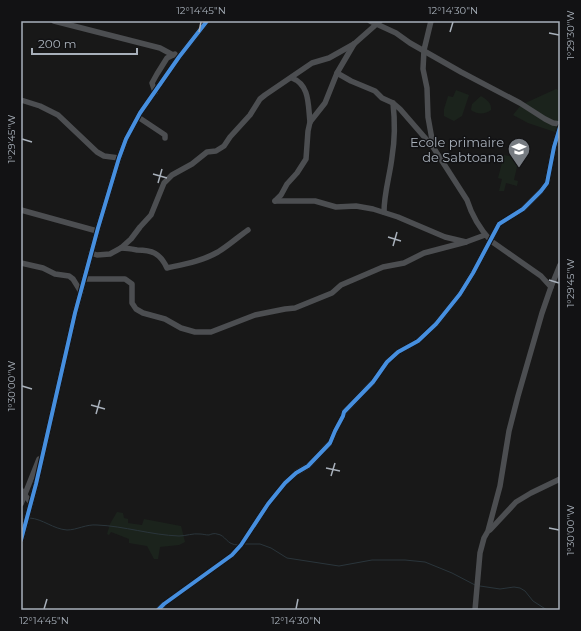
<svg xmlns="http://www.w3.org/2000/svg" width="581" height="631" viewBox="0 0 581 631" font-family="Montserrat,sans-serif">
<rect width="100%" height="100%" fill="#181818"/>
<g fill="#1b231c">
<polygon points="556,89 560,91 560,114 555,132 528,123 513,115 521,105"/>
<polygon points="456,90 469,95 462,116 454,121 444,116 444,109 448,96 453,97"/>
<path d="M 481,96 C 486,99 492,103 491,110 C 486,114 477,115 471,110 L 472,104 Z"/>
<polygon points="504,155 519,158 514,180 518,181 517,186 506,183 504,191 499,191 502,179 498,178"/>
<polygon points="117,512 123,513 124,518 128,519 128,523 142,525 144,519 181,526 185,542 179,545 160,547 158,559 154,559 147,546 129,543 129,539 111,532 109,535 107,534 110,524"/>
</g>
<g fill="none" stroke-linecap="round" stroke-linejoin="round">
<g stroke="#2a353b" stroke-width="1">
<path d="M 30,518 C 43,519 53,529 67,530 C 77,530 86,524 97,525 C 124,526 151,535 179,536 C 186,536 193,533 200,534 C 203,534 205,535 209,535 C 211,534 215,533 217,534 C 226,535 226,545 238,545"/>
<polyline points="245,544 260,544 271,548 287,558 339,566 372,560 405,560 425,562 452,573 475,585"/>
<polyline points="480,586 500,589 514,587 520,588 525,591 533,601 547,610"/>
</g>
<g stroke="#4c4e51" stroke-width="5.5">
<polyline points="54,21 160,48 173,55"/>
<polyline points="370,21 396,33 410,43 461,72 520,103 545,119 553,123 560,124"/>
<polyline points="431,21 424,50 423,69 427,88 428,117 433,145"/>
<path d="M 337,73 L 351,81 L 375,91 L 382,98 L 393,103 L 400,109 L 433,147 L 467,200 C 472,216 480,229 491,241 L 541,276 L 551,287"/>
<path d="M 292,78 C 310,85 308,105 310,122"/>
<polyline points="155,92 152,83 157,74 167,58 175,54"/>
<polyline points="21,100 40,106 58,115 97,152 104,156 119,158"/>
<polyline points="138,117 165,135 165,138"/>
<polyline points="275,201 315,201 336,207 356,206 373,209 398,217 445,237 466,242 485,235"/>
<polyline points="275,201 281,195 287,184 297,173 306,159 308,131 310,122 325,103 337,73 354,44"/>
<polyline points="21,210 97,231"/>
<path d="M 384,212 C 384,193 390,175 392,157 C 395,139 395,121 393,103"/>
<path d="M 121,248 C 127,248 132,249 137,250 C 152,250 160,253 167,268 C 185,264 202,261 218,252 C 228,246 238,237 248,230"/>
<polyline points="91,253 97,255 110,254 121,248 131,239 140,227 151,215 164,183 172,175 192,164 207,152 216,151 224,146 230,137 250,115 260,99 265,95 312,63 329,58 354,44 380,21"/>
<polyline points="21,263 43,268 55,274 69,276 73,279 81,292"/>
<polyline points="85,279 125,279 132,284 132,303 136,309 143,313 165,319 181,328 195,332 211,332 255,315 285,309 295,308 332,293 341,285 383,267 404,263 424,253 466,242"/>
<polyline points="21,490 31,503"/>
<polyline points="21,504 39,459"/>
<polyline points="490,530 516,502 531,493 560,479"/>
<polyline points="21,540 36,484 75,313 98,228 119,158 126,139 140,113 179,57 207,21"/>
<polyline points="158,610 164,604 232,555 241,545 268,504 285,483 296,473 308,466 330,443 335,431 343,416 344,412 373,382 387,362 398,352 418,341 436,324 460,294 473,273 499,224 523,209 541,191 547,183 554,147 560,127"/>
<polyline points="475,610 480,553 484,538 488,531 500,486 509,431 518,396 542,313 551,287 560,265"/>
</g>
<g stroke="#121214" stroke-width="6">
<g id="cycleway">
<polyline points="21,540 36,484 75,313 98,228 119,158 126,139 140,113 179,57 207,21"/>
<polyline points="158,610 164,604 232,555 241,545 268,504 285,483 296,473 308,466 330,443 335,431 343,416 344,412 373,382 387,362 398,352 418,341 436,324 460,294 473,273 499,224 523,209 541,191 547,183 554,147 560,127"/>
</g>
</g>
<use href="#cycleway" stroke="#468fdf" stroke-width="4"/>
</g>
<path fill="none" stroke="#a8b0ba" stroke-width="1.5" d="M 199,32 L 201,22M 450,32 L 453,22M 549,33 L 559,35M 22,139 L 32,142M 153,174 L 167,178M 158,183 L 162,169M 388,237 L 401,241M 393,246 L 397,232M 549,280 L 559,283M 22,386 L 32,389M 91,405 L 105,409M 96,414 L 100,400M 326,468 L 340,471M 331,476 L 335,463M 549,528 L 559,530M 44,609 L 47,599M 296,609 L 298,599"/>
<defs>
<g id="school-pin" transform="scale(1.15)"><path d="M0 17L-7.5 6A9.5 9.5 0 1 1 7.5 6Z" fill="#767b81" stroke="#121214"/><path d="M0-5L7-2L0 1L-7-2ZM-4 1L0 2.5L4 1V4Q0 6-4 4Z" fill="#fff"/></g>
</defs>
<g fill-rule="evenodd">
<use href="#school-pin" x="519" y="149"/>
</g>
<g text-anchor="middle" stroke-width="3" stroke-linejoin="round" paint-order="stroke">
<g font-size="13" fill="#a8b0ba" stroke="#121214" text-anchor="end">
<text x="504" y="147">Ecole primaire<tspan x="504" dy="15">de Sabtoana</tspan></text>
</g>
</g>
<rect width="581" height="631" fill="none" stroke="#121214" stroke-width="44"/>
<path d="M32 48v6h105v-6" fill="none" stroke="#a8b0ba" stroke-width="2"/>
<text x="38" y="48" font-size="12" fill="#a8b0ba" stroke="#121214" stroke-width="3" paint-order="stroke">200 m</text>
<rect x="22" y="22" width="537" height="587" fill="none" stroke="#a8b0ba" stroke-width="1.5"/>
<g font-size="10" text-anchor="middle" fill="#a8b0ba">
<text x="201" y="14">12°14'45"N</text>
<text x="453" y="14">12°14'30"N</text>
<text transform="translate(570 35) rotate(-90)" y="4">1°29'30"W</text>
<text transform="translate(11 139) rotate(-90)" y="4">1°29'45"W</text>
<text transform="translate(570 283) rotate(-90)" y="4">1°29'45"W</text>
<text transform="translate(11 386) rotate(-90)" y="4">1°30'00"W</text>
<text transform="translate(570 530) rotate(-90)" y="4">1°30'00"W</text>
<text x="44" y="624">12°14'45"N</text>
<text x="296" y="624">12°14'30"N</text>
</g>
</svg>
